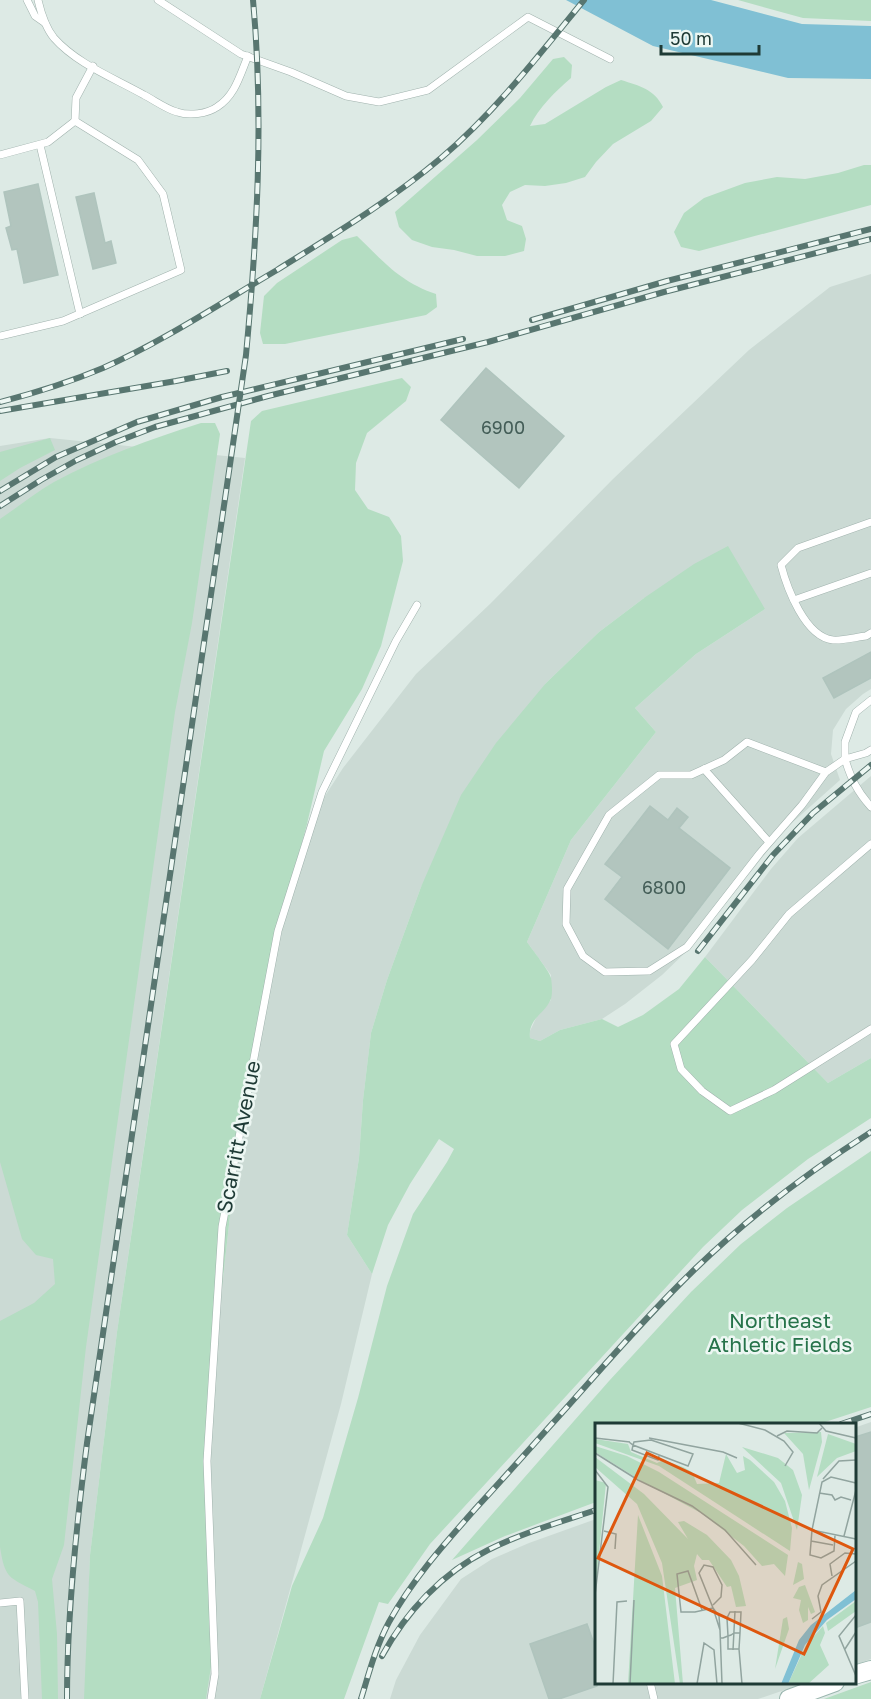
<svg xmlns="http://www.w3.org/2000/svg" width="871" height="1699" viewBox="0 0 871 1699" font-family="'Golos Text',sans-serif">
<rect width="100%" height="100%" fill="#ddeae5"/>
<g fill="#cbdad4">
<polygon points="871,274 871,689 863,694 846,709 833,730 831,754 840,780 784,830 691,947 662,975 625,1004 602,1019 560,1030 540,1041 530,1038 530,1031 537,1016 551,1000 551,975 527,942 571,840 656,732 635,708 696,654 765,609 644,598 599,632 546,683 421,887 387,980 371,1033 363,1100 359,1158 347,1235 372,1274 341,1404 260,1699 206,1699 216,1635 207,1422 238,1144 274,947 307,824 343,768 416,674 490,604 613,479 749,350 830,287"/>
<polygon points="50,438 245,458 117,1332 90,1555 85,1699 0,1699 0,446"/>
<polygon points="871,776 871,1058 828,1083 705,957 771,869 798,838"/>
<polygon points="871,1422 871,1659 855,1665 854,1428"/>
<polygon points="596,1519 596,1682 805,1683 758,1699 390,1699 396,1680 420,1635 461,1579 492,1559 529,1543"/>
</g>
<g fill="#b4ddc2">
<polygon points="738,0 871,0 871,21 803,18"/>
<path d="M 564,57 L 572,65 L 571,78 C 555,92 539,107 530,126 L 545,124 L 606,87 L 621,80 C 640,86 654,89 663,107 L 651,121 L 613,144 L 596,162 L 585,177 L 566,183 L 545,186 L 525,185 L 510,192 L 502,205 L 507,220 L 522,226 L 526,239 L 524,251 L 505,256 L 477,256 L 454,250 L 432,247 L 412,240 L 399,227 L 395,212 L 477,140 L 520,98 L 553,59 Z"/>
<polygon points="864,165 871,165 871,205 699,251 681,247 674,232 684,213 704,198 745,183 777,177 805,179 838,173"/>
<path d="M 357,236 C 384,262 400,282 436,294 L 437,307 L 426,315 L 285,344 L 263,344 L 260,333 L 264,296 L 277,283 L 342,240 Z"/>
<polygon points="402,378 411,387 406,401 367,433 356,463 355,490 368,509 389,517 401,536 403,561 381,646 362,689 324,751 307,824 274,947 238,1144 207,1422 216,1635 206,1699 84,1699 90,1555 117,1332 251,421 262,411"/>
<path d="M 201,423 L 215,423 L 220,434 L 192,623 L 175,712 L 86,1347 L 64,1545 L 52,1579 L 57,1634 L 58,1699 L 42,1699 L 38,1602 L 35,1591 C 9,1577 5,1579 0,1547 L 0,1321 L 34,1303 L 55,1284 L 53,1259 L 36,1255 L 22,1239 L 0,1162 L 0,519 C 18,507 35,493 54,482 C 102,456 149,440 201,423 Z"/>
<polygon points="50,438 55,450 20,468 0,481 0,452"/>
<path d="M 728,546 L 765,609 L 696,654 L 635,708 L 656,732 L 571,840 L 527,942 C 532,949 550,972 551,978 C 552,984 553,996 550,1001 C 543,1015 528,1019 530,1038 L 540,1041 L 560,1030 L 602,1019 L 618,1027 L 643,1015 L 679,989 L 705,957 L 828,1083 L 871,1058 L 871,1118 L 808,1159 L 742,1210 L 703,1247 L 430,1544 L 388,1604 L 379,1602 L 344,1699 L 260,1699 L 292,1586 L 323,1518 L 358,1398 L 387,1286 L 413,1214 L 447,1162 L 454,1149 L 439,1139 L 410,1184 L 388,1225 L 372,1274 L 347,1235 L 359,1158 L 363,1100 L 371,1033 L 387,980 L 421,887 L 461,795 L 496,743 L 546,683 L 599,632 L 644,598 L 694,564 Z"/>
<polygon points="871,1151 871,1407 819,1424 596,1424 596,1502 505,1536 452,1560 609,1381 691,1292 741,1244 787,1208"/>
<polygon points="871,1682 871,1699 824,1699"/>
</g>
<polygon fill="#80c0d4" points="566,0 711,0 802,24 871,26 871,79 788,78 653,46"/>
<g fill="#b2c5be" stroke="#afc4bd" stroke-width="1.5">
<polygon points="38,184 58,275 24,283 17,249 12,250 6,228 11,226 4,192"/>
<polygon points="94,193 105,243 111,241 116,263 93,269 76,197"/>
<polygon points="486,368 564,436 519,488 441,420"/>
<polygon points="871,652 871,678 834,698 823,678"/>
<polygon points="650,806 668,820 677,808 688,817 679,828 730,868 668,949 605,899 622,877 605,864"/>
<polygon points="871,1432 871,1622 855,1628 855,1437"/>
<polygon points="587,1624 597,1652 597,1686 559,1699 549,1699 530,1644"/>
</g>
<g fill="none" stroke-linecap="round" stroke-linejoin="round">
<g stroke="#a0b2ad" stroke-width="8">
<g id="service">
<polyline points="27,0 35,16 45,23"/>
<path d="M 38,0 C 41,13 45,27 54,38 C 77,64 114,78 144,95 C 154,100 166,109 177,112 C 189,116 207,114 217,107 C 235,96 240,75 248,56"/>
<polyline points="158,0 241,54 291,72 346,96 379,102 428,90 528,17 610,59"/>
<polyline points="75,121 76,98 93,66"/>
<polyline points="40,145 80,314"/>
<polyline points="0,155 48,142 75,121 138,160 163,194 181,270 63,321 0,336"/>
<path d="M 871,522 L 798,548 L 781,565 C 787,588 805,637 833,640 C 841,641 857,637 866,636 L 871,633"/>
<polyline points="794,600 871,573"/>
<polyline points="871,700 856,712 845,742 845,759 866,753 871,750"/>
<polyline points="704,769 769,842"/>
<path d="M 826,772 L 747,742 L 724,760 L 691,775 L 659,775 L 609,815 L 567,889 L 566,924 L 583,956 L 605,972 L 649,971 L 687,947 L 760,853 L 802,805 L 826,772 L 845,759 C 851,779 857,791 871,807"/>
<polyline points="871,844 789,914 752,960 674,1044 681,1069 702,1091 730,1111 774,1090 871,1029"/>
<polyline points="0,1603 20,1601 25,1699"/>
<polyline points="650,1682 654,1699"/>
<polyline points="211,1699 215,1674 207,1461 222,1227 278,931 322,792 396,641 417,605"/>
</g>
</g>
<g stroke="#9bb6af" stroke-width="20">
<g id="secondary">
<polyline points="854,1675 871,1670"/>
<polyline points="789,1699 835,1682"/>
</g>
</g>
<use href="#service" stroke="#fff" stroke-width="7"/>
<use href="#secondary" stroke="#fff" stroke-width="18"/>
<g stroke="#587670" stroke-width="6">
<g id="rail">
<polyline points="532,320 667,281 871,229"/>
<path d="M 0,402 C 35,393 70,382 103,368 C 162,342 221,303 277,270 C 333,235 390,201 441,158 C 495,112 539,55 584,0"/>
<polyline points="0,411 176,381 227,371"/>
<polyline points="0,491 56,457 137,422 222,397 463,339"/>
<polyline points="0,506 41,480 77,460 116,442 155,427 268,396 488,342 664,292 871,239"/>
<polyline points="698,951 773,855 813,813 871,765"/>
<polyline points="841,1424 871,1414"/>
<path d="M 382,1656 C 406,1612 442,1573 488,1550 C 522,1533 560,1522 596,1510"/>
<path d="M 67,1699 C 67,1614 76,1528 87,1443 L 246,355 C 257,237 264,119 253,0"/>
<path d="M 361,1699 C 369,1673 376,1646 389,1622 C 412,1580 445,1543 477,1507 C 502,1480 526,1453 550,1426 C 598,1373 644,1318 695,1269 C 749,1217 808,1172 871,1132"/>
</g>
</g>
<use href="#rail" stroke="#edf7f3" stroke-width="4" stroke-dasharray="11" stroke-linecap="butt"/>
</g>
<g text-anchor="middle" stroke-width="5" stroke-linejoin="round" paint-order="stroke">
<g font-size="18" fill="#435d57">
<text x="503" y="434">6900</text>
<text x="664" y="894">6800</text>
</g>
<g font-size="21" fill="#1e3a35" stroke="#edf7f3">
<text transform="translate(239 1137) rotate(-79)" y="7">Scarritt Avenue</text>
</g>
<g font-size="21" fill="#26734a" stroke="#edf7f3">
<text x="780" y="1328">Northeast<tspan x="780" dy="24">Athletic Fields</tspan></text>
</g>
</g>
<g transform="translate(595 1423)">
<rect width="261" height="261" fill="#ddeae5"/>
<path d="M 226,9 L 227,19 L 214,67 L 208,31 L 189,10 ZM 233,11 L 261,21 L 261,28 L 242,35 L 222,54 ZM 0,16 L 33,21 L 36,29 L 62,40 L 68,37 L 88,44 L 97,49 L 102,61 L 124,60 L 131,31 L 142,50 L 150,47 L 148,33 L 155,37 L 179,59 L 190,78 L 197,105 L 195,128 L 64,43 L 0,20 ZM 0,23 L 32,33 L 64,49 L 193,132 L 190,153 L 179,141 L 167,143 L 149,123 L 106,90 L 48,59 L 0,29 ZM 147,24 L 183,35 L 198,47 L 207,72 L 202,107 L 186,60 ZM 0,34 L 49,71 L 93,116 L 83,99 L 89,98 L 112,112 L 136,137 L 144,153 L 151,183 L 141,184 L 136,163 L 132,164 L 114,137 L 107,137 L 102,131 L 99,143 L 102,157 L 80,165 L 88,261 L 85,261 L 67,140 L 42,81 L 0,44 ZM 0,57 L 11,60 L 0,170 ZM 43,92 L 67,153 L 80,261 L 33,261 ZM 203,139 L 207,141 L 209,156 L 198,162 ZM 210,162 L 220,189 L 216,191 L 213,184 L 213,197 L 208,200 L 204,187 L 206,177 L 198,175 L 204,164 ZM 261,178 L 261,188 L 233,208 L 231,200 ZM 192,194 L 194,206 L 180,246 L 188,196 ZM 228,203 L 230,210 L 225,222 L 234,242 L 213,261 L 193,261 L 211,222 Z" fill="#b4ddc2"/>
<path d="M 261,167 L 261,176 L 232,197 L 210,222 L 193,261 L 186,261 L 204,217 L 216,202 Z" fill="#80c0d4"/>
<path fill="none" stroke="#91a49f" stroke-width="1.5" d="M 143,0 L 170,7 L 189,18 L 198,29 L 190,43M 224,0 L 231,8 L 261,15M 182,13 L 192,8 L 222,10 L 227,5M 0,15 L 35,19M 54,15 L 128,29 L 142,35M 34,19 L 38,22 L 93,43 L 98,31 L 56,17 L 39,19 L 38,22 L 37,27 L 63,37 L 64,33M 0,30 L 43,57 L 97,83 L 130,107 L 161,142M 0,47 L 13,64 L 0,172M 228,56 L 244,38 L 261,37M 261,60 L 236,54 L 227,59 L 217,107 L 261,116M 224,70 L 237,72 L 240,77 L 246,74 L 256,77M 217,107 L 215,132 L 226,135 L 239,128 L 240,112M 9,108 L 21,111 L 20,126M 249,113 L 261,67M 216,118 L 238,122M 237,153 L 235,141 L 250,130 L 261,131M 107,187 L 93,148 L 82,151 L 86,189 L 100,189 L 118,185 L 104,150 L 109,142 L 118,144 L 127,162 L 126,174 L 118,182M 261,192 L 244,213 L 261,253M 217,196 L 226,189 L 223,173 L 227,162 L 261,138M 125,207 L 118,185 L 124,193 L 125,207 L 127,261M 125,215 L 128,215 L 133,213 L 136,212 L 139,210 L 145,210 L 146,189 L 135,189 L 132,195 L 133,213 L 133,226 L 144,226 L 145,210M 144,226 L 147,261M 250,226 L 261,209M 138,227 L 140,188M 18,261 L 22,179 L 32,178M 35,261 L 39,177M 102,261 L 109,220 L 119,227 L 122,261"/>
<path fill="#de570e" fill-opacity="0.15" stroke="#de570e" stroke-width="3" d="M 52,30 L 258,126 L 209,231 L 3,135 Z"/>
<rect width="261" height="261" fill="none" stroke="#1e3a35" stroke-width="3"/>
</g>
<path d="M661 45v9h98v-9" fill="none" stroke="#1e3a35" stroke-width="3"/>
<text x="670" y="45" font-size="18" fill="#1e3a35" stroke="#edf7f3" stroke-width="4.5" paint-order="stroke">50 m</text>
</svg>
